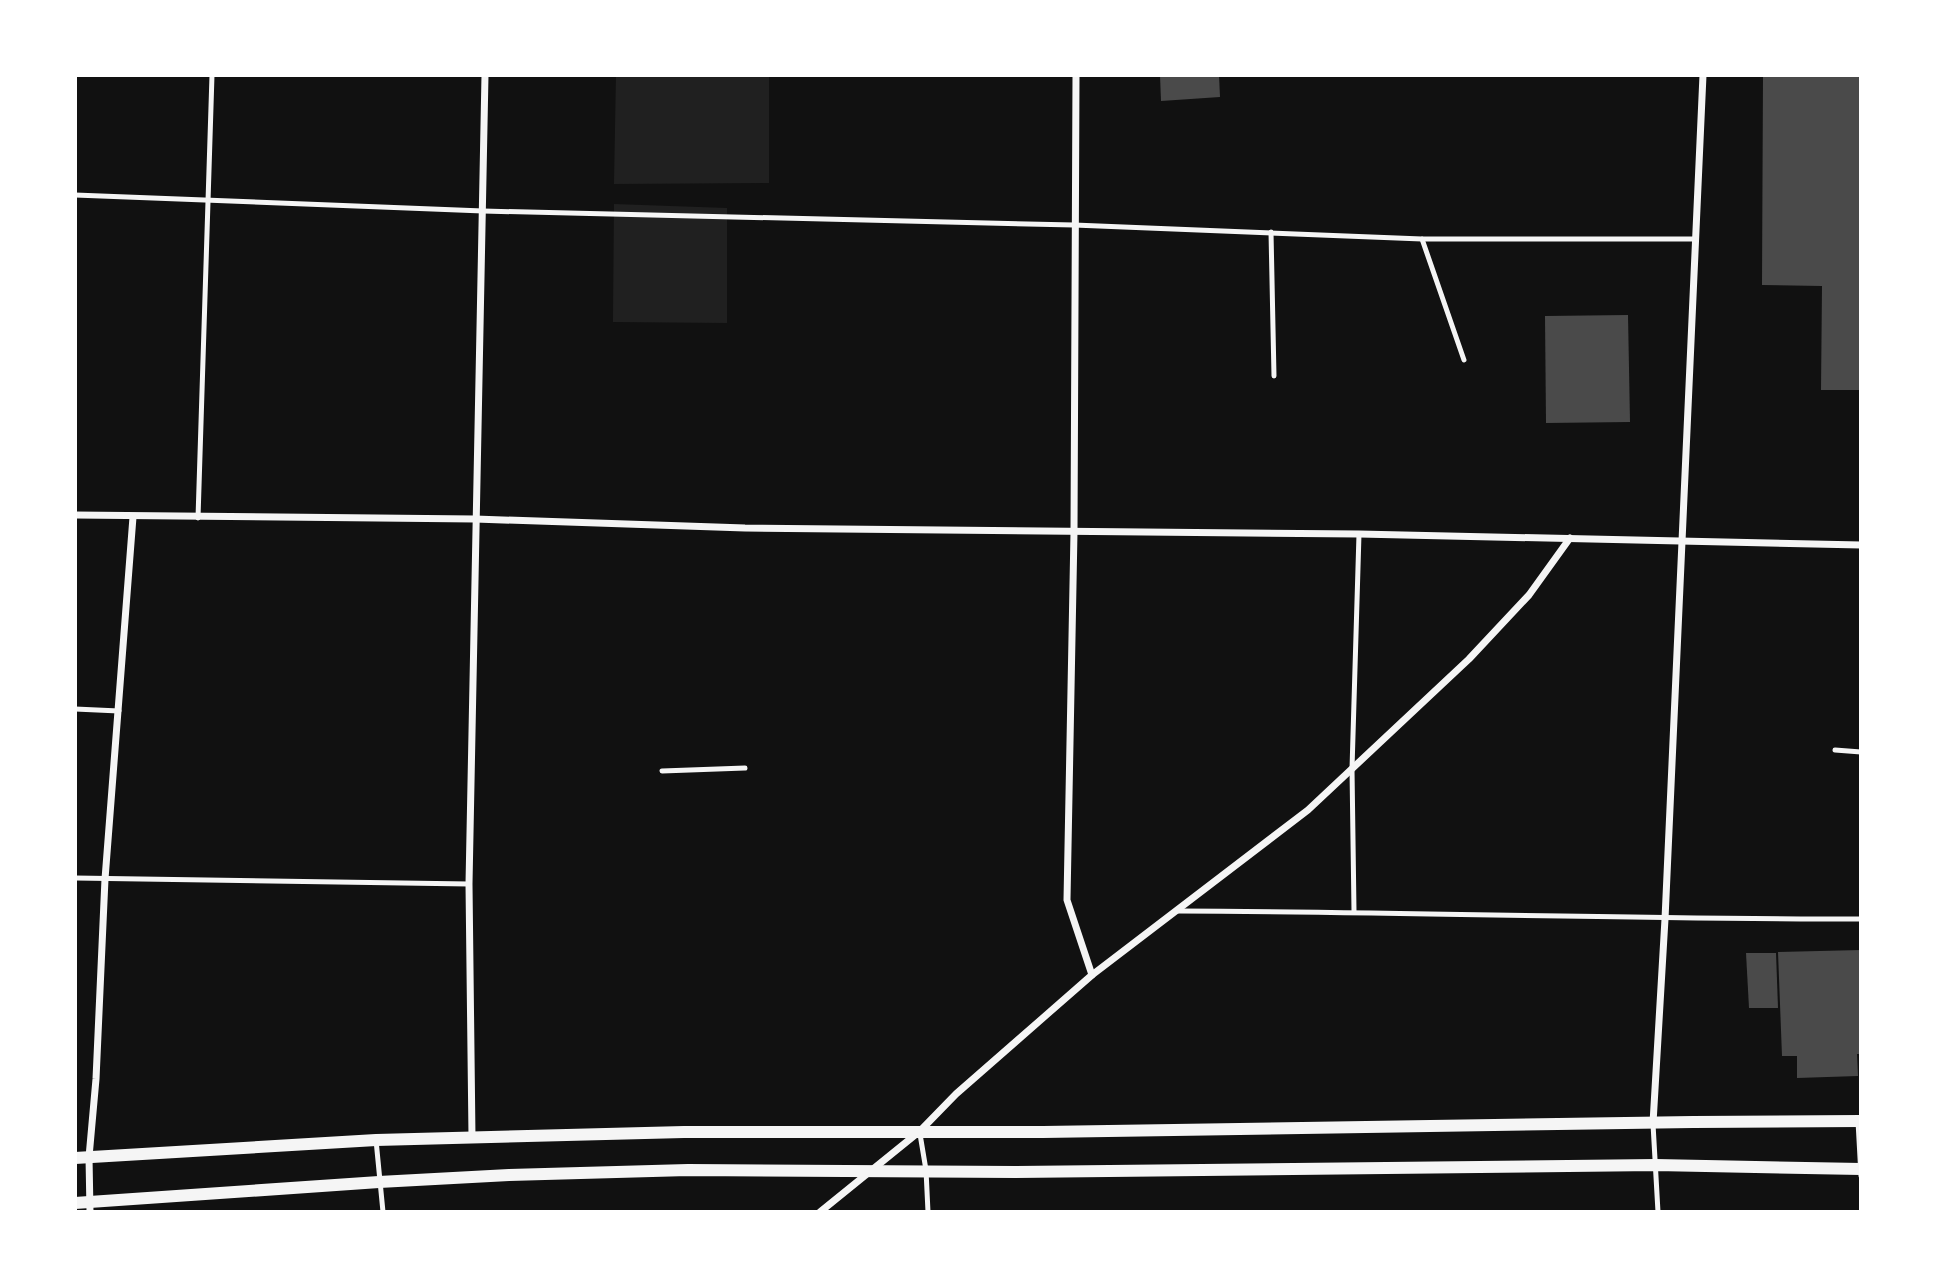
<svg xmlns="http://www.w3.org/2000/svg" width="1936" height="1287" viewBox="0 0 1936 1287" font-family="Quicksand,sans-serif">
<rect width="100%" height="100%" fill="#111"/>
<g fill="#202020">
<polygon points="616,75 769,75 769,183 614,184"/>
<polygon points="614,204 727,208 727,323 613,322"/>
</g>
<g fill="#4a4a4a">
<polygon points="1160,75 1219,75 1220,97 1161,101"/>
<polygon points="1763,75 1861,75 1861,390 1821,390 1822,286 1762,285"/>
<polygon points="1628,315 1630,422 1546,423 1545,316"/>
<polygon points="1861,950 1861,1054 1857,1054 1858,1076 1797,1078 1797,1056 1782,1056 1778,952"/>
<polygon points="1746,953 1776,953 1778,1008 1749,1008"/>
</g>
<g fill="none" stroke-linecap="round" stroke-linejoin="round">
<g stroke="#f5f5f5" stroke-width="5">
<polyline points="75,195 483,211 1074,225 1422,239 1695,239"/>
<polyline points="1271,232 1274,376"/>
<polyline points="1422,239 1464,360"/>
<polyline points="198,518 212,75"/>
<polyline points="75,709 119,711"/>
<polyline points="1835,750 1861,752"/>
<polyline points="662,771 745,768"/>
<polyline points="75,878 469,884"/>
<path d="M 1178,911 C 1406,912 1633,919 1861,919"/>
<polyline points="1354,911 1352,769 1359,534"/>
<polyline points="1858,1121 1861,1176"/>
<polyline points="1653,1124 1658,1212"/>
<polyline points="920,1134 926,1170 928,1212"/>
<polyline points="376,1140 383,1212"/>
</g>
<g stroke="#f5f5f5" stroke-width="7">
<polyline points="1076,75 1074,532 1067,900 1092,975"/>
<polyline points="75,515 475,519 745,528 1359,534 1861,545"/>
<polyline points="1653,1123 1665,919 1703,75"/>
<polyline points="472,1137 469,884 485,75"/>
<polyline points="90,1212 89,1157 96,1079 105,879 133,517"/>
<polyline points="820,1212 920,1131 956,1094 1092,975 1308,810 1469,659 1529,595 1570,538"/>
</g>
<g stroke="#f5f5f5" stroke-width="12">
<polyline points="75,1158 376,1140 684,1132 1043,1132 1693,1122 1861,1121"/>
<polyline points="75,1203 379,1182 509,1175 688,1170 1015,1172 1656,1165 1861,1169"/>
</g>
</g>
<rect width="1936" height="1287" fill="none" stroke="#ffffff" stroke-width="154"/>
</svg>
